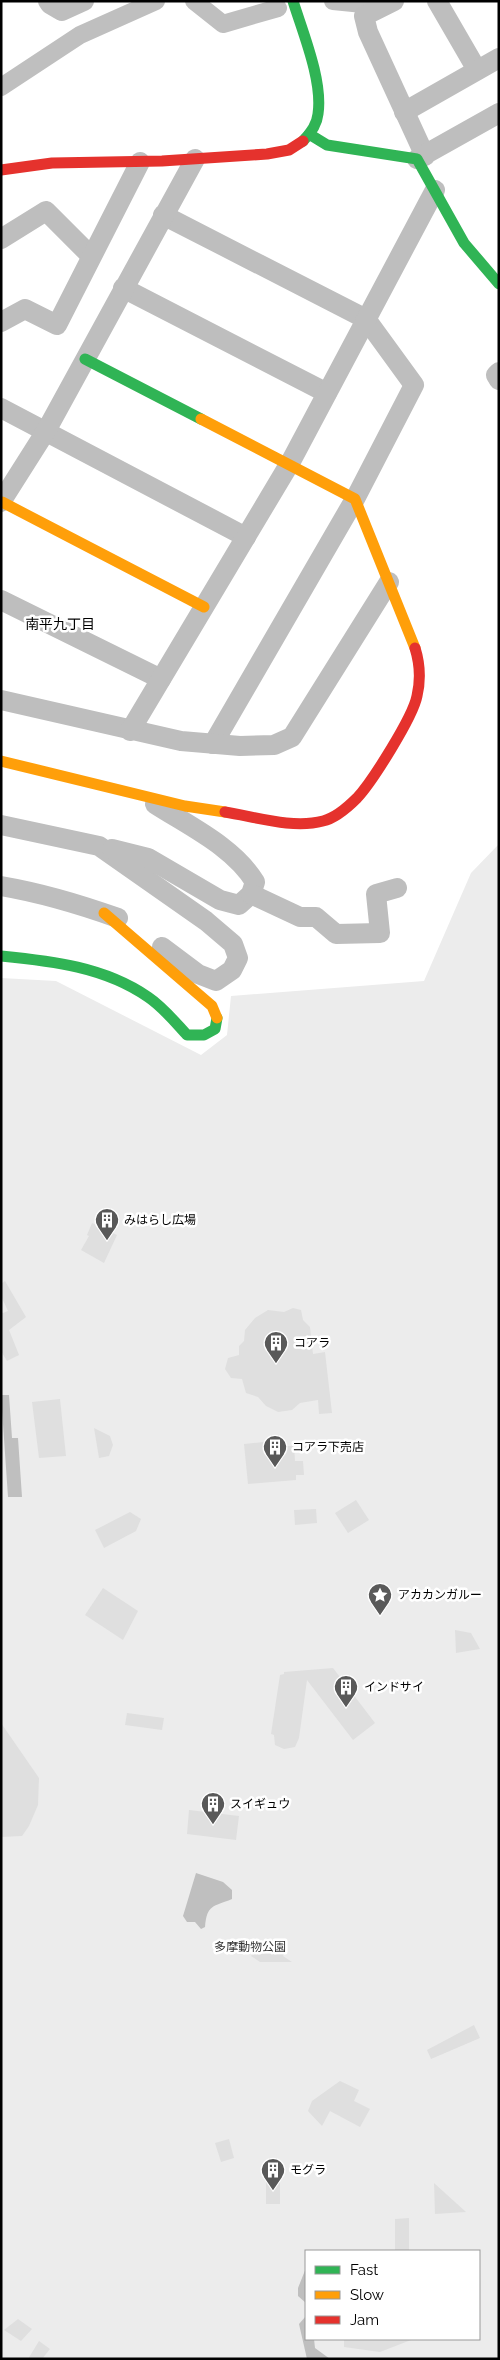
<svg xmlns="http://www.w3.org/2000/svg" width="500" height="2360" viewBox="0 0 500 2360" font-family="Raleway,'Noto Sans JP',sans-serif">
<rect width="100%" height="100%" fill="#fff"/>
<path fill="#ececec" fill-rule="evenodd" d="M 499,844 L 499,2359 L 1,2359 L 1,978 L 56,981 L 201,1055 L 227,1035 L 231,996 L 424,981 L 471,873 ZM 306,2251 L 479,2251 L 479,2339 L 306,2339 Z"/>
<g fill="#bfbfbf">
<polygon points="1,1395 9,1395 12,1438 18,1438 22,1497 8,1497"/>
<path d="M 196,1873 L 223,1882 L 232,1890 L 232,1899 C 213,1907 207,1904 205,1927 L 201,1929 L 195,1922 L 187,1922 L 183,1916 Z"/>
<polygon points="306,2268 306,2339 314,2339 315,2348 330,2359 307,2359 299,2324 306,2316 306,2303 298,2296 298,2288"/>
</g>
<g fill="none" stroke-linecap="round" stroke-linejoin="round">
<g stroke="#bfbfbf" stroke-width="18">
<polyline points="194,1 223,24 278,8"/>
<polyline points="333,1 363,4 369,1"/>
<polyline points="1,87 80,35 156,1"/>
</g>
</g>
<g fill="#dfdfdf">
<polygon points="92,1223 117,1235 104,1263 81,1250 89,1236 87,1235"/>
<polygon points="5,1281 26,1317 9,1330 19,1355 7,1361 1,1351 1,1312 3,1313 8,1311 1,1296 1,1284"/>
<polygon points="293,1308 301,1310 303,1320 310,1327 313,1354 325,1352 332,1413 319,1414 318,1400 300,1403 292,1410 278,1412 266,1406 258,1397 246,1393 242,1379 231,1378 225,1369 228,1358 239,1355 239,1346 244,1341 245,1330 255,1318 268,1310 284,1312"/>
<polygon points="60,1399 66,1456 39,1458 32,1402"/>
<polygon points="94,1428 110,1436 113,1445 109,1456 99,1458"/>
<polygon points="283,1440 283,1446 294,1446 295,1461 303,1461 304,1475 296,1475 296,1480 248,1484 244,1444"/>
<polygon points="356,1500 369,1520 348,1533 335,1513"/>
<polygon points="316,1509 317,1523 295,1525 294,1510"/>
<polygon points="130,1512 141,1519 136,1531 104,1548 95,1530"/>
<polygon points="103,1588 138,1611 123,1640 85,1615"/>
<polygon points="455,1630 471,1633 480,1649 456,1653"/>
<polygon points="333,1668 375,1723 353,1740 307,1680 299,1738 295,1747 284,1749 275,1745 274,1735 271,1734 280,1675 284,1674 284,1672"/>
<polygon points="127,1713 164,1718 162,1730 125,1725"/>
<polygon points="1,1723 39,1778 38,1805 29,1826 22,1836 1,1837"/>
<polygon points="189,1810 239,1816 236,1840 187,1834"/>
<polygon points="272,1941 285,1951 283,1956 292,1962 260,1962 251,1956 262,1942 270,1947"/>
<polygon points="474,2025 480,2038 431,2059 427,2050"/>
<polygon points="340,2081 359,2090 354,2101 370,2109 360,2127 330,2111 322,2126 308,2111 312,2101"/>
<polygon points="229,2139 234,2158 221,2162 215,2143"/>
<rect x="266" y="2177" width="14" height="27"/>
<polygon points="434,2183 466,2212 435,2214"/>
<polygon points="409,2218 409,2251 395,2251 395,2219"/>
<polygon points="18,2319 32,2329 21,2341 4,2330"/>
<polygon points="344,2339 411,2339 411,2340 380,2352 344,2347"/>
<polygon points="39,2341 50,2349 42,2359 28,2359"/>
</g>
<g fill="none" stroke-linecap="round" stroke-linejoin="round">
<g stroke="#bebebe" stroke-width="20">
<polyline points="48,1 50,4 62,11 84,1"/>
<polyline points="394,1 364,16 368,32 425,156"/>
<polyline points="437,1 477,70"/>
<polyline points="404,112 499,58"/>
<polyline points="417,159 499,113"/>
<polyline points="163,215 366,319 414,385 355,499 213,744"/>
<polyline points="1,239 46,211 91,256"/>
<polyline points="123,288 327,393"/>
<polyline points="1,322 25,309 57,325 140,162"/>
<polyline points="499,372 496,375 499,380"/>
<polyline points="1,408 246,537"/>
<polyline points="1,502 46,431 195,159"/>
<polyline points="1,600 161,679"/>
<polyline points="1,700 181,741 240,746 274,745 292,737 389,582"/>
<polyline points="130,731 290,463 435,190"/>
<polyline points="1,825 99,846 206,921 233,944 238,958 232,970 216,981 198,974 162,947"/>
<path d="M 112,849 L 148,858 L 220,900 L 239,905 L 251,894 L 255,882 C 234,847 189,826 155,804"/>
<path d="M 1,886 C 42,893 79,904 118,918"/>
<polyline points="251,894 300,917 316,917 336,934 380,933 376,894 397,888"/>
</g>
<g stroke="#30b455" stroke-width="11">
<path d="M 293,1 C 303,33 323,81 318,114 C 317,124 310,134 303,141"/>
<polyline points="309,134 327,145 417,159 464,243 499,284"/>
<polyline points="85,359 201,419"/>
<path d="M 1,956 C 52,961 105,967 148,997 C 163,1007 175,1022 187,1035 L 204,1035 L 215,1029 L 217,1018"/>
</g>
<g stroke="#ff9f0a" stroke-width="11">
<polyline points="201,419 355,499 415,648"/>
<polyline points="2,502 204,607"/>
<polyline points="1,761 185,806 225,812"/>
<polyline points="104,913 212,1006 217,1018"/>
</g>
<g stroke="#e5322d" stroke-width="11">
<polyline points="1,170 52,163 162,161 267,154 289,150 303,141"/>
<path d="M 225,812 C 256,817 293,829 323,821 C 336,818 348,807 357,798 C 372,782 413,717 417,696 C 421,679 420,664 415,648"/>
</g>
</g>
<defs>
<g id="building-pin" transform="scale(1.25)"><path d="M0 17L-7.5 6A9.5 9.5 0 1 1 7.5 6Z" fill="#595959" stroke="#fff"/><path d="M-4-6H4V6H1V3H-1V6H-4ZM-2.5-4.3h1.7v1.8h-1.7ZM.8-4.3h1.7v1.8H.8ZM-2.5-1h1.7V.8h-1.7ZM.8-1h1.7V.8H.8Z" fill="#fff"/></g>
<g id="sight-pin" transform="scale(1.25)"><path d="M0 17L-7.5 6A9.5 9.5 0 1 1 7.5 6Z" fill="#595959" stroke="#fff"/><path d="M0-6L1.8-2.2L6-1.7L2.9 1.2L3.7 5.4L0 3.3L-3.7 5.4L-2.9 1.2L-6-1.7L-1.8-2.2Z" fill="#fff"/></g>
</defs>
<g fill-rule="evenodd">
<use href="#building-pin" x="107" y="1220"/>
<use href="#building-pin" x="276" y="1343"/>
<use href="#building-pin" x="275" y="1447"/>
<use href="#sight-pin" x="380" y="1595"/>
<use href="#building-pin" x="346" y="1687"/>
<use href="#building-pin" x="213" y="1804"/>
<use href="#building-pin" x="273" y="2170"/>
</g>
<g text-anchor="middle" stroke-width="5" stroke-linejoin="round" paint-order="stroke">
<g font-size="12" fill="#000" stroke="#fff" text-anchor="start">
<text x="124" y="1224">みはらし広場</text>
<text x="294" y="1347">コアラ</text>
<text x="292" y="1451">コアラ下売店</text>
<text x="398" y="1599">アカカンガルー</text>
<text x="364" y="1691">インドサイ</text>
<text x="230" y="1808">スイギュウ</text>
<text x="290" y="2174">モグラ</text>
</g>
<g font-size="12" fill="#333" stroke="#fff">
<text x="250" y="1951">多摩動物公園</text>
</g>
<g font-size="14" fill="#000" stroke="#fff">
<text x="60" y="629">南平九丁目</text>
</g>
</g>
<rect width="500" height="2360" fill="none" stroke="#000000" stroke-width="5"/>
<rect x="305" y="2250" width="175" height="90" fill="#ffffff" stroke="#999999"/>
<rect x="315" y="2266" width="25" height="8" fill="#30b455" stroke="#999999"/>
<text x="350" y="2275" font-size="15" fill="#000000">Fast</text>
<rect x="315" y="2291" width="25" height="8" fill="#ff9f0a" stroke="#999999"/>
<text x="350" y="2300" font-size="15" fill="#000000">Slow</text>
<rect x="315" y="2316" width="25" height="8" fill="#e5322d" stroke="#999999"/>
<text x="350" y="2325" font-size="15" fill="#000000">Jam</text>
</svg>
